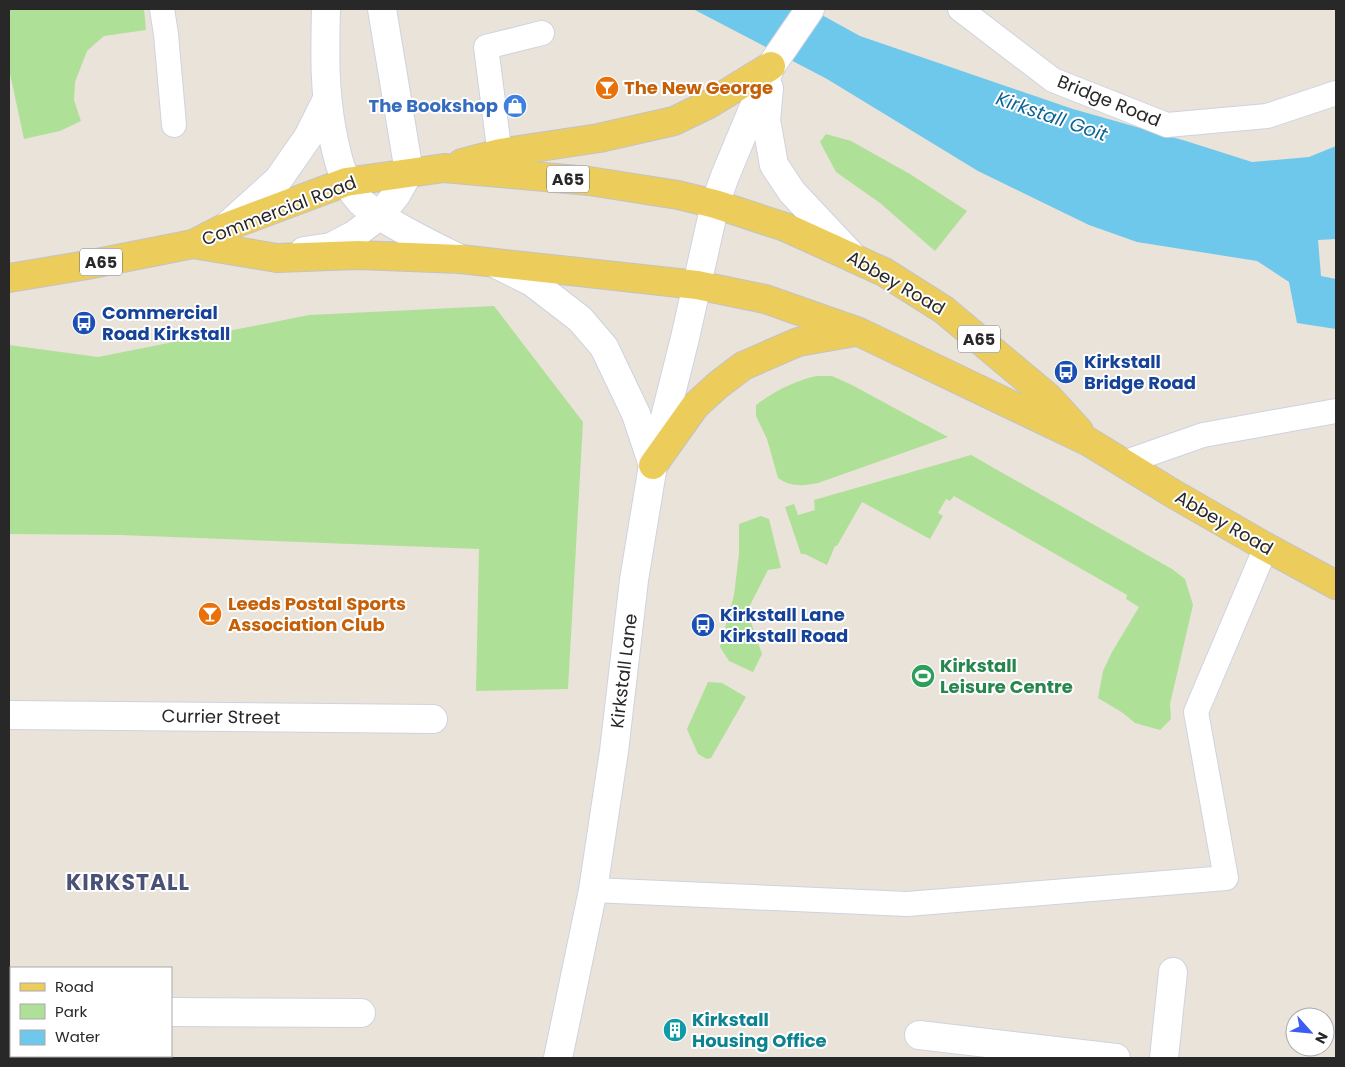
<svg xmlns="http://www.w3.org/2000/svg" width="1345" height="1067" viewBox="0 0 1345 1067" font-family="Poppins,sans-serif">
<rect width="100%" height="100%" fill="#eae3d9"/>
<g fill="#afe097">
<polygon points="9,9 144,9 146,30 104,36 87,51 75,82 74,100 81,121 60,131 24,139 9,69"/>
<polygon points="826,134 851,141 910,174 967,211 935,251 880,203 836,172 820,142"/>
<polygon points="494,306 583,422 568,689 476,691 479,549 120,535 9,534 9,345 98,357 309,315"/>
<path d="M 817,376 L 832,376 L 852,385 L 948,437 L 818,483 C 804,486 790,487 778,478 L 767,439 L 756,416 L 756,405 C 773,392 796,380 817,376 Z"/>
<polygon points="971,455 1172,569 1185,579 1193,605 1170,704 1171,719 1160,730 1135,723 1123,713 1098,698 1103,671 1112,652 1139,607 1126,599 1127,595 954,496 950,501 946,499 938,513 943,516 930,539 862,502 837,546 835,546 827,565 805,554 801,554 785,507 794,504 798,515 815,510 814,500"/>
<polygon points="761,516 769,519 781,568 768,570 747,611 762,654 753,672 729,661 720,647 734,595 739,554 739,524"/>
<polygon points="708,682 722,683 746,697 711,758 707,759 698,754 687,729"/>
</g>
<polygon fill="#6ec8eb" points="693,9 811,9 860,36 1073,109 1186,141 1252,162 1309,157 1336,146 1336,239 1318,240 1321,276 1336,279 1336,329 1297,323 1289,282 1257,261 1137,242 1089,225 978,171 827,79"/>
<g fill="none" stroke-linecap="round" stroke-linejoin="round">
<g stroke="#cfd2e1" stroke-width="26">
<g id="lane">
<polyline points="162,9 166,34 174,125"/>
<polyline points="960,9 1053,80 1167,125 1267,116 1336,93"/>
<polyline points="502,171 486,47 542,33"/>
<polyline points="1123,463 1203,435 1336,411"/>
<polyline points="593,890 907,904 1226,878 1196,712 1266,547"/>
</g>
</g>
<g stroke="#cfd2e1" stroke-width="30">
<g id="street">
<polyline points="9,715 433,719"/>
<polyline points="9,1012 11,1012"/>
<polyline points="171,1012 361,1013"/>
<polyline points="919,1035 1116,1058"/>
<polyline points="1164,1058 1173,972"/>
</g>
</g>
<g stroke="#cfd2e1" stroke-width="30">
<g id="secondary">
<path d="M 326,9 C 325,52 324,88 332,131 C 337,157 342,181 360,201 C 367,208 377,214 385,219 C 409,234 434,246 460,259"/>
<polyline points="769,88 766,120 774,165 792,192 852,256"/>
<polyline points="227,226 278,180 308,137 326,101"/>
<polyline points="304,251 331,247 354,235 380,215 396,195 409,172 382,9"/>
<polyline points="494,263 532,282 580,319 604,347 636,414 653,465"/>
<polyline points="558,1058 593,890 614,751 634,580 653,465 685,338 715,204 725,176 771,66 810,9"/>
</g>
</g>
<g stroke="#c3c3c3" stroke-width="30">
<g id="primary">
<polyline points="462,163 500,153 599,138 674,121 709,104 771,66"/>
<polyline points="193,244 277,258 358,255 460,259 697,285 765,299 859,332 1089,442 1172,493 1266,547 1336,585"/>
<polyline points="9,278 87,265 193,244 226,227 346,182 444,168 589,181 678,195 715,204 785,227 884,272 944,310 1049,398 1079,431"/>
<polyline points="653,465 695,406 718,385 743,366 798,342 855,332"/>
</g>
</g>
<use href="#lane" stroke="#fff" stroke-width="24"/>
<use href="#street" stroke="#fff" stroke-width="28"/>
<use href="#secondary" stroke="#fff" stroke-width="28"/>
<use href="#primary" stroke="#eccd5c" stroke-width="28"/>
</g>
<defs>
<g id="bar-disc" transform="scale(1.25)"><circle r="9.5" fill="#e8710a" stroke="#fff"/><path d="M-6-5H6L.8 .8V4.5H3.5V6h-7V4.5H-.8V.8Z" fill="#fff"/></g>
<g id="shop-disc" transform="scale(1.25)"><circle r="9.5" fill="#3f7fe0" stroke="#fff"/><path d="M-5-2.5h2.3a2.7 3.5 0 0 1 5.4 0H5L5.5 6h-11ZM-1.5-2.5h3a1.5 2.3 0 0 0-3 0Z" fill="#fff"/></g>
<g id="bus-disc" transform="scale(1.25)"><circle r="9.5" fill="#1a4fb4" stroke="#fff"/><path d="M-5-6H5V4H4V6H2V4H-2V6H-4V4H-5ZM-3.5-4V0h7V-4ZM-3.5 1.2v1.5H-2V1.2ZM2 1.2v1.5H3.5V1.2Z" fill="#fff"/></g>
<g id="stadium-disc" transform="scale(1.25)"><circle r="9.5" fill="#2e9e5b" stroke="#fff"/><path d="M0-5a6.5 5 0 1 0 0 10a6.5 5 0 1 0 0-10ZM-3.5-1.8h7v3.6h-7Z" fill="#fff"/></g>
<g id="building-disc" transform="scale(1.25)"><circle r="9.5" fill="#0f9aa8" stroke="#fff"/><path d="M-4-6H4V6H1V3H-1V6H-4ZM-2.5-4.3h1.7v1.8h-1.7ZM.8-4.3h1.7v1.8H.8ZM-2.5-1h1.7V.8h-1.7ZM.8-1h1.7V.8H.8Z" fill="#fff"/></g>
</defs>
<g fill-rule="evenodd">
<use href="#bar-disc" x="607" y="88"/>
<use href="#shop-disc" x="515" y="106"/>
<use href="#bus-disc" x="84" y="323"/>
<use href="#bus-disc" x="1066" y="372"/>
<use href="#bar-disc" x="210" y="614"/>
<use href="#bus-disc" x="703" y="625"/>
<use href="#stadium-disc" x="923" y="676"/>
<use href="#building-disc" x="675" y="1030"/>
</g>
<g text-anchor="middle" stroke-width="4" stroke-linejoin="round" paint-order="stroke">
<g fill="#fff" stroke="#686868" stroke-width="1">
<rect x="547" y="165.5" width="42" height="27" rx="4"/>
<rect x="80" y="248.5" width="42" height="27" rx="4"/>
<rect x="958" y="325.5" width="42" height="27" rx="4"/>
</g>
<g font-size="16" font-weight="bold" fill="#282828">
<text x="568" y="185">A65</text>
<text x="101" y="268">A65</text>
<text x="979" y="345">A65</text>
</g>
<g font-size="18" font-weight="bold" fill="#c56008" stroke="#fff" text-anchor="start">
<text x="624" y="94">The New George</text>
<text x="228" y="610">Leeds Postal Sports<tspan x="228" dy="21">Association Club</tspan></text>
</g>
<g font-size="18" fill="#282828" stroke="#fff">
<text transform="translate(1109 101) rotate(22)" y="6">Bridge Road</text>
<text transform="translate(279 211) rotate(-21)" y="6">Commercial Road</text>
<text transform="translate(896 283) rotate(30)" y="6">Abbey Road</text>
<text transform="translate(1224 523) rotate(30)" y="6">Abbey Road</text>
<text transform="translate(624 671) rotate(-83)" y="6">Kirkstall Lane</text>
<text transform="translate(221 717) rotate(1)" y="6">Currier Street</text>
</g>
<g font-size="18" font-weight="bold" fill="#366cbe" stroke="#fff" text-anchor="end">
<text x="498" y="112">The Bookshop</text>
</g>
<g font-size="18" font-weight="bold" fill="#164399" stroke="#fff" text-anchor="start">
<text x="102" y="319">Commercial<tspan x="102" dy="21">Road Kirkstall</tspan></text>
<text x="1084" y="368">Kirkstall<tspan x="1084" dy="21">Bridge Road</tspan></text>
<text x="720" y="621">Kirkstall Lane<tspan x="720" dy="21">Kirkstall Road</tspan></text>
</g>
<g font-size="18" font-weight="bold" fill="#27864d" stroke="#fff" text-anchor="start">
<text x="940" y="672">Kirkstall<tspan x="940" dy="21">Leisure Centre</tspan></text>
</g>
<g font-size="18" font-weight="bold" fill="#0d838f" stroke="#fff" text-anchor="start">
<text x="692" y="1026">Kirkstall<tspan x="692" dy="21">Housing Office</tspan></text>
</g>
<g font-size="19" font-style="italic" fill="#106593" stroke="#fff">
<text transform="translate(1052 116) rotate(19)" y="7">Kirkstall Goit</text>
</g>
<g font-size="22" font-weight="bold" letter-spacing="1" fill="#4a5177" stroke="#fff">
<text x="128" y="890">KIRKSTALL</text>
</g>
</g>
<rect width="1345" height="1067" fill="none" stroke="#282828" stroke-width="20"/>
<rect x="10" y="967" width="162" height="90" fill="#ffffff" stroke="#a9a9a9"/>
<rect x="20" y="983" width="25" height="8" fill="#eccd5c" stroke="#a9a9a9"/>
<text x="55" y="992" font-size="15" fill="#282828">Road</text>
<rect x="20" y="1004" width="25" height="15" fill="#afe097" stroke="#a9a9a9"/>
<text x="55" y="1017" font-size="15" fill="#282828">Park</text>
<rect x="20" y="1030" width="25" height="15" fill="#6ec8eb" stroke="#a9a9a9"/>
<text x="55" y="1042" font-size="15" fill="#282828">Water</text>
<g transform="translate(1310 1032) rotate(117)"><circle r="24" fill="#ffffff" stroke="#a9a9a9"/>
<path d="M0-4L9 19L0 12L-9 19Z" fill="#3c5cf5"/>
<text y="-8" font-size="14" font-weight="bold" text-anchor="middle" fill="#282828">N</text>
</g>
</svg>
